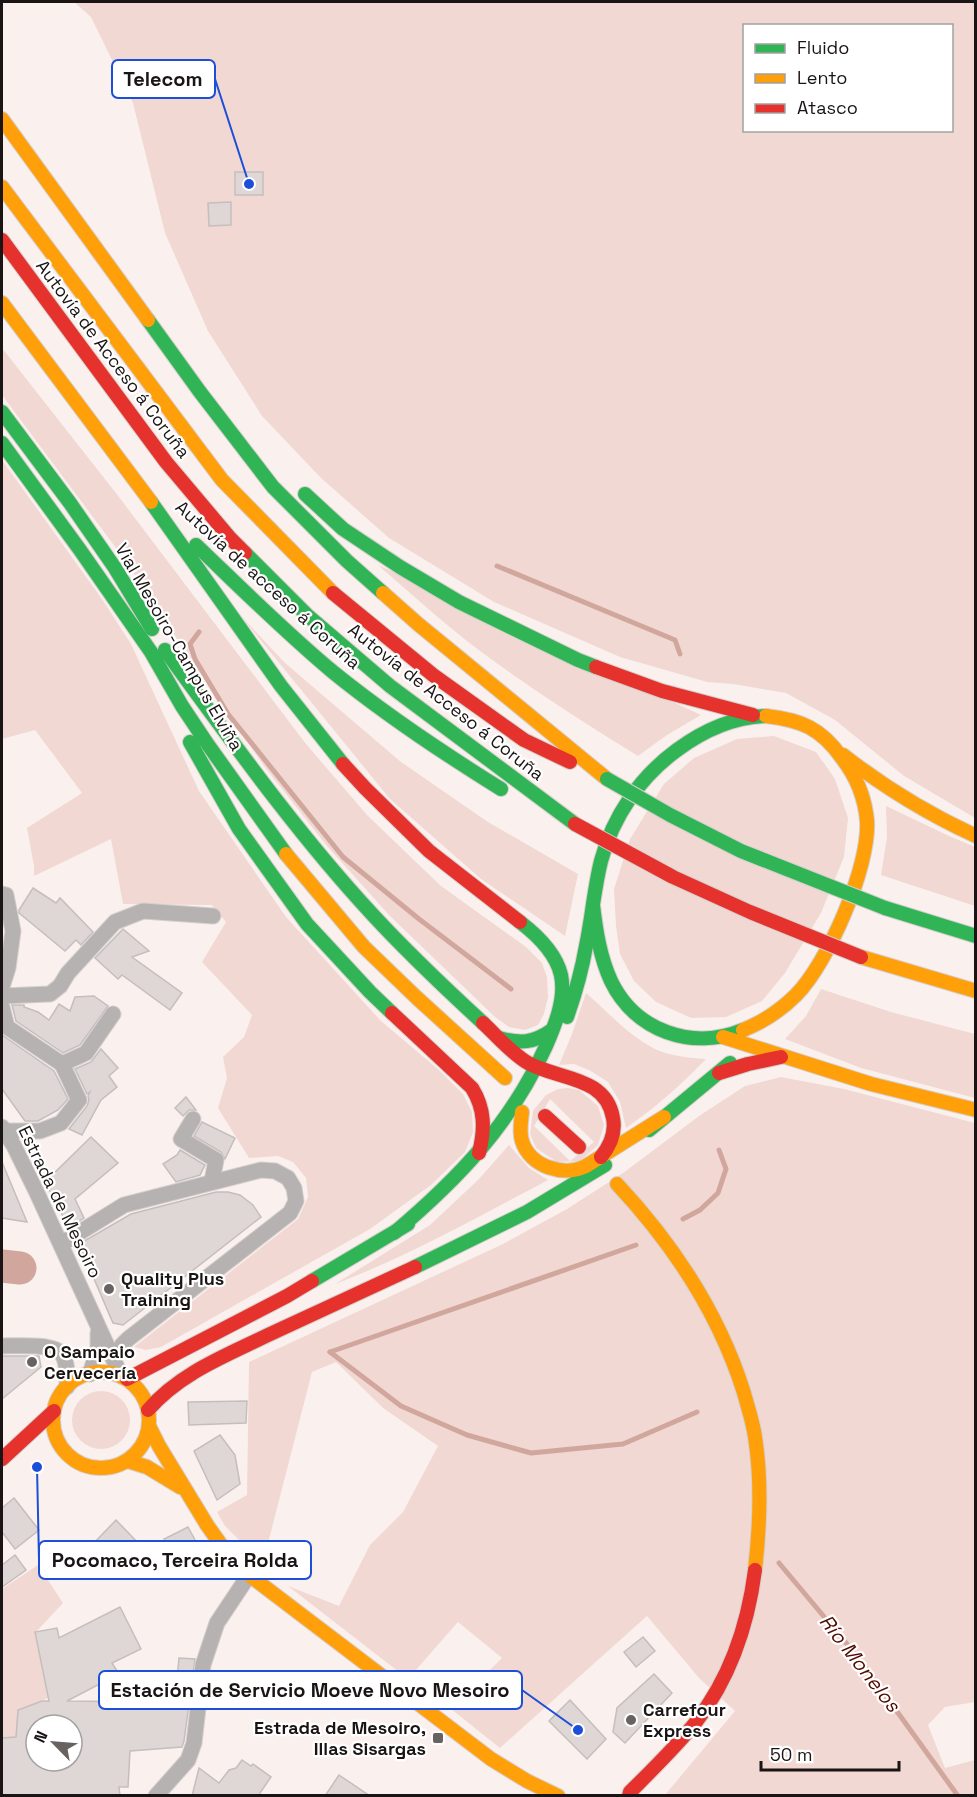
<svg xmlns="http://www.w3.org/2000/svg" width="977" height="1797" viewBox="0 0 977 1797" font-family="'Space Grotesk',sans-serif">
<rect width="100%" height="100%" fill="#faf1ef"/>
<g fill="#f1d8d3" fill-rule="evenodd">
<path d="M 74,2 L 975,2 L 975,818 L 904,776 L 835,720 L 786,693 L 733,684 L 707,682 L 620,657 L 494,602 L 389,538 L 321,478 L 262,416 L 208,331 L 165,233 L 133,103 L 91,17 ZM 744,26 L 952,26 L 952,130 L 744,130 ZM 263,172 L 262,195 L 235,195 L 235,173 ZM 230,202 L 231,225 L 209,226 L 208,203 Z"/>
<polygon points="2,348 119,497 306,744 368,816 441,886 526,947 542,963 547,977 548,997 544,1014 538,1025 525,1030 509,1027 495,1017 390,916 327,846 264,766 200,673 122,556 2,395"/>
<polygon points="2,460 102,599 131,644 199,791 286,917 381,1021 439,1070 463,1094 472,1112 473,1132 465,1152 431,1185 370,1229 161,1347 146,1350 134,1347 298,1219 308,1197 306,1178 293,1162 278,1156 249,1158 218,1108 227,1078 223,1057 244,1037 252,1015 202,962 226,922 212,905 123,904 111,839 34,876 34,866 27,828 82,793 35,730 2,739"/>
<path d="M 378,565 L 701,715 L 667,735 L 638,756 C 589,726 541,695 495,662 C 454,633 416,598 378,565 Z"/>
<polygon points="241,616 285,663 401,762 488,822 578,874 565,936 481,879 390,799"/>
<polygon points="774,736 816,752 835,779 848,818 844,857 821,913 785,973 762,1001 726,1017 691,1018 656,1002 634,981 620,954 616,926 614,889 630,839 664,784 694,758 737,739"/>
<polygon points="886,806 947,835 975,847 975,906 881,875 887,837"/>
<polygon points="821,989 891,1012 975,1034 975,1098 861,1068 785,1039 806,1016"/>
<path d="M 586,993 C 608,1012 629,1036 655,1049 C 670,1056 690,1058 706,1059 C 681,1085 655,1108 626,1128 L 620,1102 L 608,1082 L 589,1070 L 574,1064 L 559,1065 L 572,1034 Z"/>
<polygon points="781,1077 844,1089 975,1123 975,1702 945,1707 928,1725 945,1768 975,1760 975,1795 665,1795 735,1711 699,1678 647,1616 500,1748 451,1709 502,1658 458,1622 408,1679 288,1586 339,1606 370,1545 403,1512 438,1446 383,1408 336,1362 312,1372 266,1551 270,1571 225,1526 217,1512 247,1495 249,1362 503,1244 567,1209 623,1173 699,1116 745,1086"/>
<path d="M 568,1088 L 579,1090 L 598,1106 L 604,1125 L 598,1145 L 580,1161 L 557,1162 L 536,1148 L 530,1134 L 533,1111 L 546,1095 L 558,1089 ZM 550,1099 L 594,1142 L 570,1161 L 534,1126 Z"/>
<path d="M 509,1145 L 529,1168 L 548,1180 C 478,1217 409,1256 335,1284 L 430,1225 L 478,1180 Z"/>
<circle cx="101" cy="1420" r="29"/>
<polygon points="38,1565 63,1603 35,1633 48,1698 18,1710 16,1737 2,1738 2,1589"/>
</g>
<g fill="none" stroke-linecap="round" stroke-linejoin="round">
<g stroke="#d1a79d" stroke-width="5">
<polyline points="497,566 675,640 680,654"/>
<polyline points="199,632 190,644 195,659 228,714 343,857 419,919 511,989"/>
<polyline points="683,1219 700,1210 718,1193 726,1169 719,1150"/>
<polyline points="330,1352 401,1406 467,1435 531,1453 623,1444 697,1412"/>
<polyline points="330,1352 636,1245"/>
<polyline points="779,1563 857,1656 958,1796"/>
</g>
<polyline stroke="#d1a79d" stroke-width="33" points="2,1266 20,1268"/>
</g>
<g fill="#ded7d5" stroke="#c5bebd" stroke-width="1.5" fill-rule="evenodd">
<rect x="235" y="172" width="28" height="23"/>
<polygon points="231,202 231,225 209,226 208,203"/>
<polygon points="33,888 56,903 60,898 93,932 81,945 76,940 65,951 19,913 19,910"/>
<polygon points="123,929 149,951 132,957 182,993 170,1010 122,975 118,979 95,958"/>
<polygon points="94,996 108,1006 80,1045 63,1053 16,1021 12,1005 24,1005 24,1007 38,1012 49,1020 59,1004 70,1011 75,997"/>
<polygon points="2,1035 54,1071 68,1099 58,1110 38,1121 25,1121 2,1089"/>
<polygon points="101,1049 118,1068 109,1076 117,1087 101,1100 82,1135 69,1129 87,1106 89,1100 88,1096 90,1092 87,1094 75,1069 91,1062"/>
<polygon points="186,1097 196,1110 189,1110 183,1116 175,1108"/>
<polygon points="202,1122 235,1138 225,1159 221,1152 194,1136"/>
<polygon points="91,1137 118,1163 75,1199 84,1218 69,1228 45,1182"/>
<polygon points="180,1150 205,1165 200,1175 176,1182 163,1164 177,1155"/>
<polygon points="2,1162 27,1222 2,1218"/>
<polygon points="216,1192 228,1192 240,1195 253,1205 261,1217 123,1325 113,1323 79,1244 131,1214"/>
<polygon points="2,1356 39,1356 41,1367 2,1399"/>
<polygon points="247,1401 246,1423 189,1425 188,1402"/>
<polygon points="220,1435 235,1455 240,1484 217,1500 194,1451"/>
<polygon points="14,1498 39,1530 15,1549 2,1532 2,1508"/>
<polygon points="116,1520 140,1545 116,1569 92,1545"/>
<polygon points="188,1527 201,1551 177,1564 164,1539"/>
<polygon points="15,1555 26,1570 2,1587 2,1565"/>
<path d="M 120,1607 L 141,1649 L 112,1663 L 119,1674 L 67,1701 L 158,1702 L 161,1688 L 176,1689 L 179,1658 L 195,1659 L 184,1741 L 182,1747 L 130,1751 L 128,1787 L 119,1787 L 120,1796 L 2,1796 L 2,1738 L 16,1737 L 18,1710 L 42,1701 L 49,1701 L 35,1632 L 57,1628 L 59,1638 ZM 36,1725 L 72,1725 L 72,1761 L 36,1761 Z"/>
<polygon points="643,1637 655,1651 636,1667 624,1652"/>
<polygon points="654,1674 672,1693 625,1743 613,1732 617,1708"/>
<polygon points="570,1700 606,1739 587,1759 549,1721"/>
<polygon points="242,1760 251,1766 253,1764 271,1777 258,1796 192,1796 199,1768 219,1783 229,1770 236,1768"/>
<polygon points="339,1775 370,1796 325,1796"/>
</g>
<g fill="none" stroke-linecap="round" stroke-linejoin="round">
<g stroke="#d5cfcd" stroke-width="17">
<g id="street">
<polyline points="2,894 6,895 13,931 8,968 2,987"/>
<polyline points="2,996 50,994 60,986 68,973 115,922 143,911 213,916"/>
<polyline points="2,1007 7,1027 62,1064 79,1100 61,1123 40,1131 4,1131"/>
<polyline points="62,1064 86,1053 113,1014"/>
<polyline points="193,1119 181,1139 216,1160 212,1181"/>
<polyline points="2,1127 14,1146 37,1193 121,1376"/>
<polyline points="61,1244 124,1205 261,1170 275,1171 288,1178 294,1188 296,1201 290,1213 128,1339 122,1345 114,1359"/>
<path d="M 2,1346 C 15,1346 54,1343 62,1354 C 68,1363 67,1376 67,1387"/>
<polyline points="90,1374 98,1348 98,1333"/>
<polyline points="156,1796 188,1760 194,1743 203,1665 217,1623 249,1575"/>
</g>
</g>
<g stroke="#d5cfcd" stroke-width="16">
<g id="fast">
<polyline points="148,320 200,392 273,487 347,561 383,593"/>
<polyline points="2,412 70,503 115,568 152,629"/>
<polyline points="2,443 80,550 151,652 182,706 206,742 286,854"/>
<polyline points="305,494 343,529 400,567 459,602 578,660 596,667"/>
<polyline points="151,502 281,686 343,764"/>
<path d="M 196,545 C 241,588 285,632 333,672 C 386,715 443,753 501,789"/>
<polyline points="245,553 307,615 390,686 575,824"/>
<path d="M 165,650 C 231,740 296,832 372,914 C 407,952 445,988 483,1023"/>
<polyline points="190,742 239,829 307,924 370,992 392,1013"/>
<path d="M 593,905 C 596,931 600,957 611,981 C 635,1031 692,1051 743,1030"/>
<polyline points="885,908 976,936"/>
<path d="M 567,1017 C 575,994 582,970 586,946 C 592,918 594,889 601,861 C 613,816 640,777 677,750 C 703,731 733,717 766,716"/>
<path d="M 499,1038 C 520,1044 534,1043 552,1030"/>
<polyline points="649,1130 730,1063"/>
<path d="M 394,1233 C 458,1179 511,1124 546,1046 C 555,1025 566,999 561,975 C 556,953 537,935 520,922"/>
<polyline points="415,1267 527,1212 605,1165"/>
<polyline points="312,1281 408,1224"/>
</g>
</g>
<g stroke="#d5cfcd" stroke-width="16">
<g id="slow">
<polyline points="2,119 148,320"/>
<polyline points="2,187 222,480 333,593"/>
<polyline points="2,303 151,502"/>
<polyline points="383,593 418,624 607,779"/>
<path d="M 843,755 C 884,787 928,814 976,836"/>
<polyline points="286,854 364,947 417,998 505,1078"/>
<polyline points="861,957 976,991"/>
<path d="M 743,1030 C 763,1022 780,1011 796,995 C 828,963 870,866 867,821 C 865,798 856,776 842,758 C 821,728 801,720 766,716"/>
<polyline points="723,1037 871,1084 976,1110"/>
<path d="M 522,1112 C 521,1122 519,1132 522,1141 C 530,1167 564,1177 586,1166 L 664,1117"/>
<path d="M 617,1184 C 674,1245 719,1313 744,1393 C 748,1408 753,1422 755,1437 C 762,1481 760,1526 755,1570"/>
<circle cx="101" cy="1420" r="48"/>
<polyline points="149,1426 159,1446 207,1525 229,1556 249,1575 491,1759 527,1781 558,1796"/>
<polyline points="128,1461 147,1467 180,1487"/>
</g>
</g>
<g stroke="#d5cfcd" stroke-width="16">
<g id="jam">
<polyline points="2,240 166,462 230,538 245,553"/>
<polyline points="333,593 433,675 524,740 570,762"/>
<polyline points="596,667 662,691 753,715"/>
<polyline points="343,764 365,788 429,851 520,922"/>
<path d="M 392,1013 L 472,1088 C 485,1109 485,1129 479,1153"/>
<path d="M 483,1023 C 497,1036 511,1053 528,1063 C 559,1080 606,1076 613,1118 C 616,1133 610,1146 601,1157"/>
<polyline points="719,1073 748,1064 781,1057"/>
<polyline points="545,1116 579,1147"/>
<polyline points="127,1379 287,1296 312,1281"/>
<path d="M 148,1410 C 180,1373 225,1356 268,1335 C 317,1312 366,1290 415,1267"/>
<polyline points="2,1459 54,1411"/>
<path d="M 629,1796 L 630,1792 C 653,1769 676,1747 696,1722 C 730,1678 748,1624 755,1570"/>
</g>
</g>
<use href="#street" stroke="#b6b2b2" stroke-width="15"/>
<use href="#fast" stroke="#30b455" stroke-width="14"/>
<use href="#slow" stroke="#ff9f0a" stroke-width="14"/>
<use href="#jam" stroke="#e5322d" stroke-width="14"/>
<g stroke="#d5cfcd" stroke-width="16" stroke-linecap="butt">
<polyline id="fast-bridge" points="607,779 670,815 741,851 885,908"/>
</g>
<g stroke="#d5cfcd" stroke-width="16" stroke-linecap="butt">
<polyline id="jam-bridge" points="575,824 673,877 750,912 861,957"/>
</g>
<use href="#fast-bridge" stroke="#30b455" stroke-width="14"/>
<use href="#jam-bridge" stroke="#e5322d" stroke-width="14"/>
</g>
<g fill="#686261" stroke="#fff" stroke-width="2">
<circle cx="109" cy="1289" r="6"/>
<circle cx="32" cy="1362" r="6"/>
<circle cx="631" cy="1720" r="6"/>
<rect x="432" y="1732" width="12" height="12" rx="3"/>
</g>
<g text-anchor="middle" stroke-width="4.5" stroke-linejoin="round" paint-order="stroke">
<g font-size="18" fill="#1a1514" stroke="#fff">
<text transform="translate(113 359) rotate(53)" y="6">Autovía de Acceso á Coruña</text>
<text transform="translate(268 585) rotate(42)" y="6">Autovía de acceso á Coruña</text>
<text transform="translate(179 647) rotate(60)" y="6">Vial Mesoiro-Campus Elviña</text>
<text transform="translate(446 702) rotate(38)" y="6">Autovía de Acceso á Coruña</text>
<text transform="translate(60 1202) rotate(64)" y="6">Estrada de Mesoiro</text>
</g>
<g font-size="18" font-weight="bold" fill="#1a1514" stroke="#fff" text-anchor="start">
<text x="121" y="1285">Quality Plus<tspan x="121" dy="21">Training</tspan></text>
<text x="44" y="1358">O Sampaio<tspan x="44" dy="21">Cervecería</tspan></text>
<text x="643" y="1716">Carrefour<tspan x="643" dy="21">Express</tspan></text>
<text x="426" y="1734" text-anchor="end">Estrada de Mesoiro,<tspan x="426" dy="21">Illas Sisargas</tspan></text>
</g>
<g font-size="20" font-style="italic" fill="#500c00" stroke="#fff">
<text transform="translate(860 1663) rotate(52)" y="7">Río Monelos</text>
</g>
</g>
<path fill="none" stroke="#1d4ed8" stroke-width="2" d="M249 184L215 79M37 1467L39 1560M578 1730L522 1690"/>
<g fill="#1d4ed8" stroke="#fff" stroke-width="2">
<circle cx="249" cy="184" r="6"/>
<circle cx="37" cy="1467" r="6"/>
<circle cx="578" cy="1730" r="6"/>
</g>
<g fill="#fff" stroke="#1d4ed8" stroke-width="2">
<rect x="112" y="60" width="103" height="38" rx="6"/>
<rect x="39" y="1541" width="272" height="38" rx="6"/>
<rect x="99" y="1671" width="423" height="38" rx="6"/>
</g>
<g font-size="20" text-anchor="middle" font-weight="bold" fill="#1a1514">
<text x="163" y="86">Telecom</text>
<text x="175" y="1567">Pocomaco, Terceira Rolda</text>
<text x="310" y="1697">Estación de Servicio Moeve Novo Mesoiro</text>
</g>
<rect width="977" height="1797" fill="none" stroke="#1a1514" stroke-width="6"/>
<rect x="743" y="24" width="210" height="108" fill="#ffffff" stroke="#a3a1a1" stroke-width="1.5"/>
<rect x="755" y="44" width="30" height="9" fill="#30b455" stroke="#a3a1a1" stroke-width="1.5"/>
<text x="797" y="54" font-size="18" fill="#1a1514">Fluido</text>
<rect x="755" y="74" width="30" height="9" fill="#ff9f0a" stroke="#a3a1a1" stroke-width="1.5"/>
<text x="797" y="84" font-size="18" fill="#1a1514">Lento</text>
<rect x="755" y="104" width="30" height="9" fill="#e5322d" stroke="#a3a1a1" stroke-width="1.5"/>
<text x="797" y="114" font-size="18" fill="#1a1514">Atasco</text>
<g transform="translate(54 1743) rotate(295)"><circle r="28" fill="#ffffff" stroke="#a3a1a1" stroke-width="1.5"/>
<path d="M0-4.5L10 22L0 15L-10 22Z" fill="#686261"/>
<text y="-9" font-size="16" font-weight="bold" text-anchor="middle" fill="#1a1514">N</text>
</g>
<path d="M761 1761v9h138v-9" fill="none" stroke="#1a1514" stroke-width="3"/>
<text x="770" y="1761" font-size="18" fill="#1a1514" stroke="#ffffff" stroke-width="4.5" paint-order="stroke">50 m</text>
</svg>
